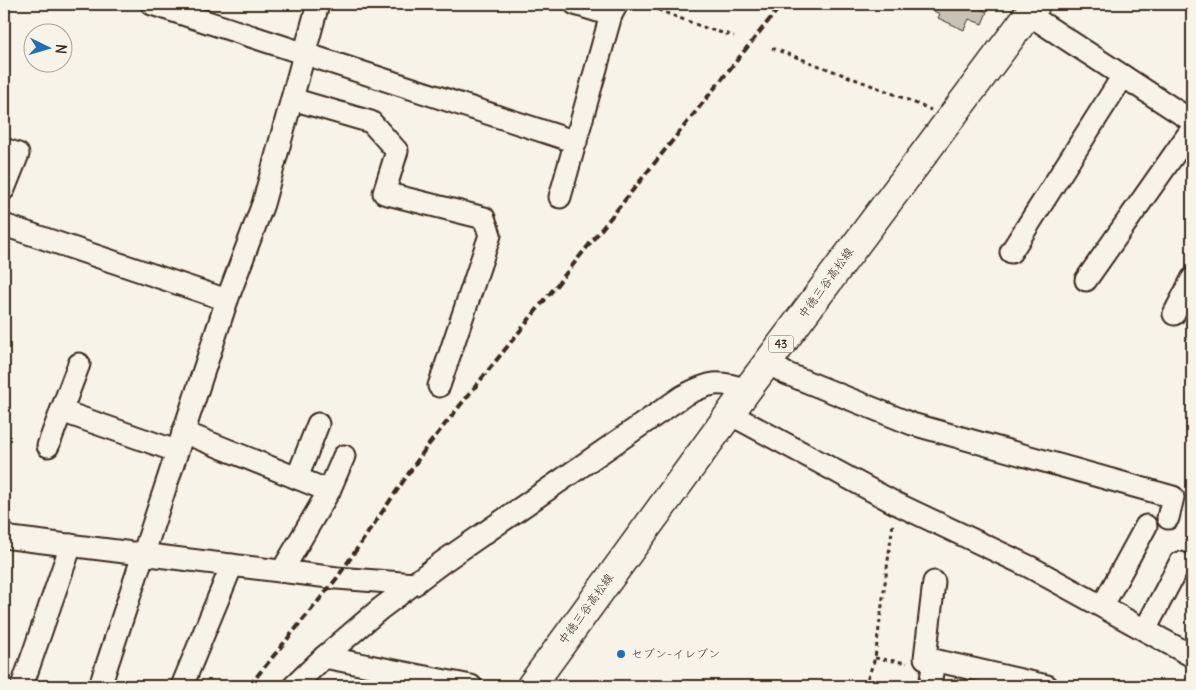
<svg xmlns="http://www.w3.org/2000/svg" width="1196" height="690" viewBox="0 0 1196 690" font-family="Delius,'Klee One',sans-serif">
<rect width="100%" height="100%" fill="#f7f3e8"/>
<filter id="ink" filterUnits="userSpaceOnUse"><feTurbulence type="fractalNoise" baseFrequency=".02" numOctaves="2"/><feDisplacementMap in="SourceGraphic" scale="10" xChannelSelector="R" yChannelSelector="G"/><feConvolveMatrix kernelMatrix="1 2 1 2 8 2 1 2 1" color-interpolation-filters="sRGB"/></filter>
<g filter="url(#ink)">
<polygon fill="#c8c1b6" stroke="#3b2a1e" points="931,4 977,4 976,7 987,12 982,24 969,19 964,30 938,18 940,14 928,9"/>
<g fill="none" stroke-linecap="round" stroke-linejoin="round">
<g stroke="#3b2a1e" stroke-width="25">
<g id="minor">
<polyline points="152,4 576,142"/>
<polyline points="575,4 611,15"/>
<polyline points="1028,14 1192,121"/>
<polyline points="292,99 371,122 397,151 384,193 484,218 490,235 439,386"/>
<polyline points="4,149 18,154 4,189"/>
<polyline points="560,197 611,15 617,4"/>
<polyline points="4,225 227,300"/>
<polyline points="1011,252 1123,76"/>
<polyline points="1086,280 1192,129"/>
<polyline points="1174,314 1192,279"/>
<polyline points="768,362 785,373 912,424 1173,497 1168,518"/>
<polyline points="61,411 176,451"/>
<polyline points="730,414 895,503 1030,567 1192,656"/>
<polyline points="183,432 329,491 282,571"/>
<polyline points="48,446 79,364"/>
<polyline points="297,478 318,424"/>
<polyline points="329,491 344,456"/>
<polyline points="4,535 11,538 337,578 415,584"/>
<polyline points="934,582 925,658 1047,686"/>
<polyline points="1103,605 1146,526"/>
<polyline points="1145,630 1180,563"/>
<polyline points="324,657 471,686"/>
<polyline points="22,686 71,545"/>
<polyline points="100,686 227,300 263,204 318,4"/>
<polyline points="182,686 232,565"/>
<path d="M 294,686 L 324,657 L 380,609 L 444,561 L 683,396 C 710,382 718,380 747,390"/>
<polyline points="930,686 934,660"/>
</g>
</g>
<g stroke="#3b2a1e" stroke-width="31">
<polyline id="primary" points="531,686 747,390 1036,4"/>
</g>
<g stroke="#3b2a1e" stroke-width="3" stroke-dasharray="4 4" stroke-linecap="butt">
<polyline points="643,4 708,29 734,36"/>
<polyline points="772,48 889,92 931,110"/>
<polyline points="875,658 907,663"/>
<polyline points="865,686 875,658 893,523"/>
</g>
<use href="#minor" stroke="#f7f3e8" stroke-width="21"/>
<use href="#primary" stroke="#f7f3e8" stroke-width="28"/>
<polyline stroke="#3b2a1e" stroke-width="4" stroke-dasharray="8 4" stroke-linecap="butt" points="249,686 337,578 426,448 782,4"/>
</g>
</g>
<circle fill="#1f6fb2" stroke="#f7f3e8" stroke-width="2" cx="621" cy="654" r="5"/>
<g text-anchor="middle" stroke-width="4" stroke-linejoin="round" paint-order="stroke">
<rect fill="#f7f3e8" stroke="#73665b" stroke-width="1" x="768.5" y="335.5" width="25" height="17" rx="4"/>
<g font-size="11" font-weight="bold" fill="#3b2a1e">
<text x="781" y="348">43</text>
</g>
<g font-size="12" fill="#3b2a1e" stroke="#f7f3e8">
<text transform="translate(826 283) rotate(-54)" y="4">中徳三谷高松線</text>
<text transform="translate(586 609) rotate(-54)" y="4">中徳三谷高松線</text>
</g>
<g font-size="12" fill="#3b2a1e" stroke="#f7f3e8" text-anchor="start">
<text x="631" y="658">セブン-イレブン</text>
</g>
</g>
<rect width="1196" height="690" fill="none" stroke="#f7f3e8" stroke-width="20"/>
<rect x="10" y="10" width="1176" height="670" fill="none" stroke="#3b2a1e" stroke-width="2" filter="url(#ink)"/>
<g transform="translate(48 48) rotate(95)"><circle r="24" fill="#f7f3e8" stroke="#aca397"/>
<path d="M0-4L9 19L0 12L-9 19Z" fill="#1f6fb2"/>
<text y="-8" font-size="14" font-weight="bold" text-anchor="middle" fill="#3b2a1e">N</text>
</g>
</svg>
